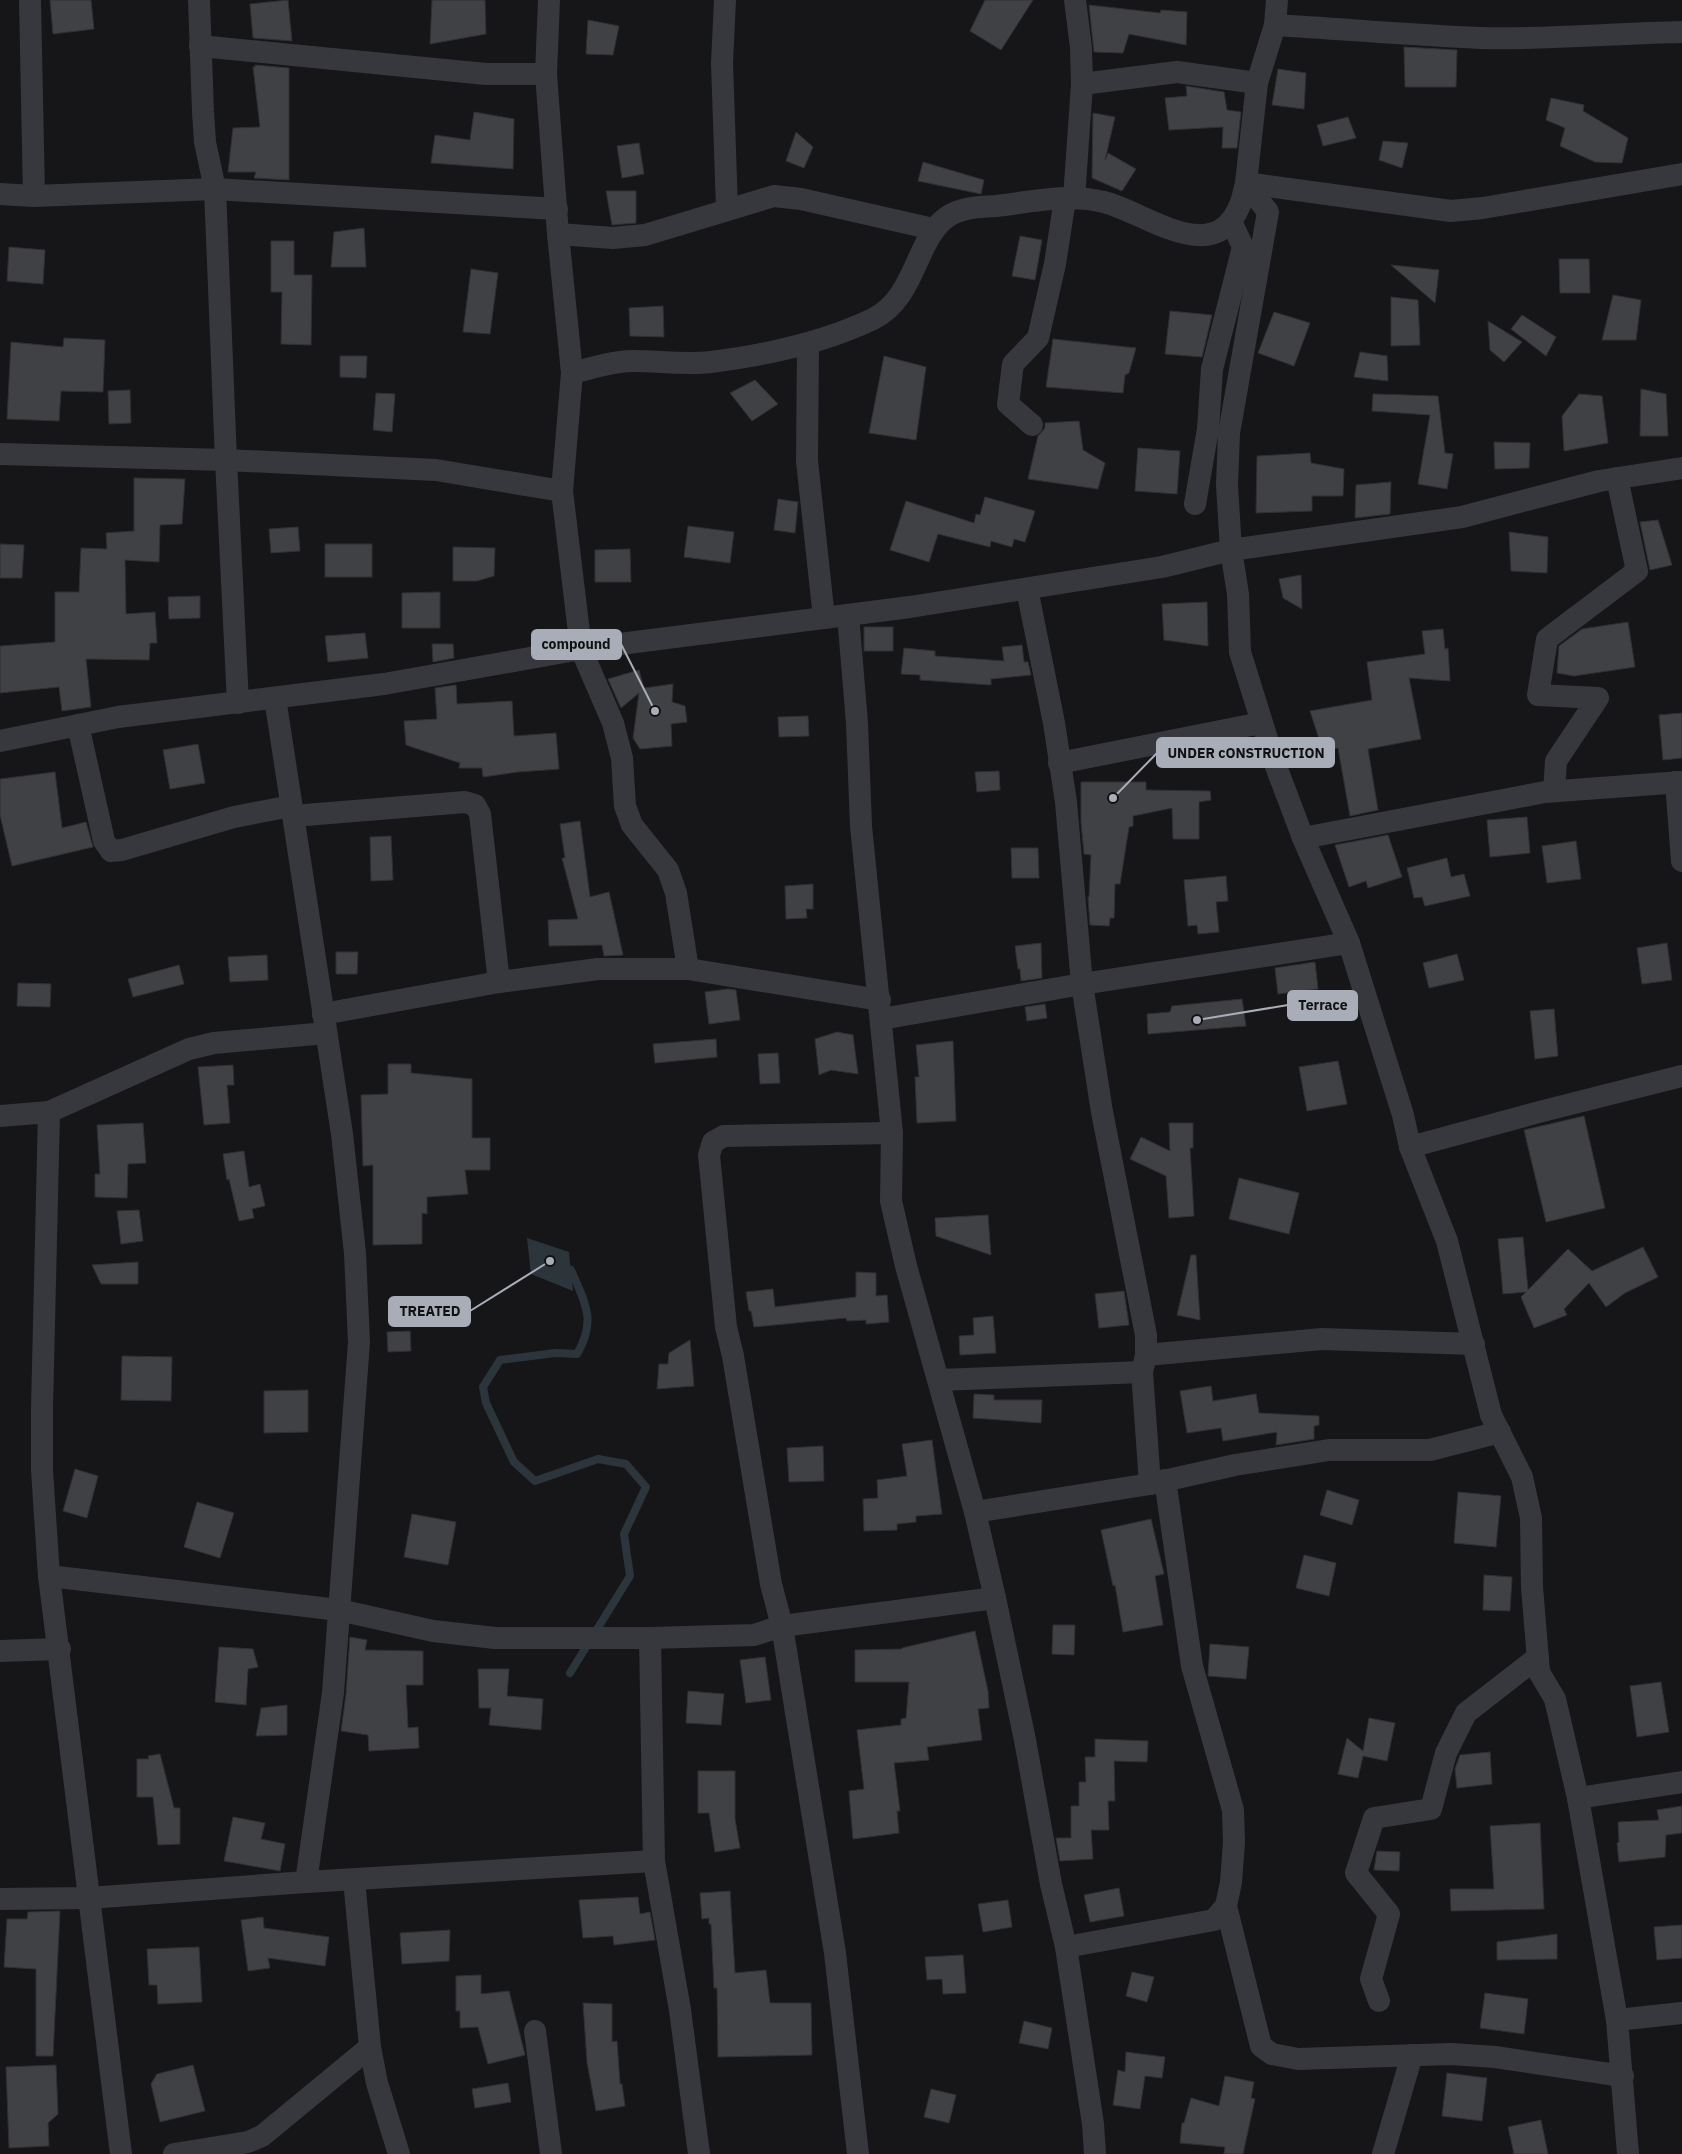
<svg xmlns="http://www.w3.org/2000/svg" width="1682" height="2154" viewBox="0 0 1682 2154" font-family="'IBM Plex Sans',sans-serif">
<rect width="100%" height="100%" fill="#161618"/>
<polygon fill="#2c353c" points="527,1238 569,1252 573,1291 531,1274"/>
<g fill="none" stroke-linecap="round" stroke-linejoin="round">
<path stroke="#2c353c" stroke-width="8" d="M 570,1673 L 630,1576 L 624,1534 L 646,1487 L 626,1464 L 598,1459 L 535,1481 L 514,1462 L 486,1403 L 483,1387 L 500,1360 L 555,1353 L 577,1354 C 597,1320 585,1303 571,1270"/>
</g>
<g fill="#404145" stroke="#303034">
<polygon points="50,0 91,0 94,29 53,34"/>
<polygon points="288,0 292,41 253,38 250,4"/>
<polygon points="432,0 485,0 486,34 430,44"/>
<polygon points="985,0 1033,0 1001,50 970,31"/>
<polygon points="1089,5 1160,13 1161,10 1187,12 1186,45 1129,34 1123,53 1094,52"/>
<polygon points="588,20 619,26 613,55 586,54"/>
<polygon points="1404,47 1457,50 1456,87 1405,87"/>
<polygon points="255,65 289,68 289,180 254,178 256,172 228,172 233,128 260,127 253,67 255,67"/>
<polygon points="1278,69 1306,73 1304,109 1272,105"/>
<polygon points="1186,86 1224,92 1227,110 1241,112 1237,148 1222,148 1223,127 1169,130 1165,98 1187,96"/>
<polygon points="1551,98 1584,105 1583,111 1628,138 1622,163 1595,162 1560,146 1565,128 1546,120"/>
<polygon points="474,112 514,119 513,169 431,163 435,135 470,140"/>
<polygon points="1093,113 1115,117 1105,160 1108,153 1136,169 1122,191 1092,178"/>
<polygon points="1348,117 1356,138 1323,146 1317,125"/>
<polygon points="796,132 813,147 804,168 786,161"/>
<polygon points="1383,141 1408,143 1402,168 1379,160"/>
<polygon points="639,143 644,174 622,178 617,146"/>
<polygon points="923,162 984,180 981,194 918,181"/>
<polygon points="606,191 636,191 636,223 612,225"/>
<polygon points="364,228 366,267 331,267 334,232"/>
<polygon points="1020,236 1042,240 1035,280 1012,276"/>
<polygon points="271,241 294,241 294,275 312,275 311,345 281,344 282,292 271,292"/>
<polygon points="9,247 45,250 43,284 7,281"/>
<polygon points="1559,259 1589,259 1590,293 1560,293"/>
<polygon points="1391,265 1439,270 1435,303"/>
<polygon points="471,269 498,273 490,334 463,332"/>
<polygon points="1613,295 1641,300 1636,340 1602,340"/>
<polygon points="1391,297 1418,300 1420,345 1391,346"/>
<polygon points="663,306 664,337 630,336 629,308"/>
<polygon points="1170,311 1212,315 1202,357 1165,354"/>
<polygon points="1274,312 1310,323 1294,366 1258,353"/>
<polygon points="1522,315 1556,337 1546,356 1511,329"/>
<polygon points="1488,321 1522,342 1504,362 1490,350"/>
<polygon points="64,338 105,340 103,392 61,391 59,421 7,419 11,342 63,347"/>
<polygon points="1053,339 1136,348 1129,373 1125,375 1123,393 1046,387"/>
<polygon points="1360,352 1387,356 1388,381 1354,377"/>
<polygon points="340,356 367,356 366,378 340,377"/>
<polygon points="884,356 926,367 916,440 869,433"/>
<polygon points="755,380 778,404 752,421 730,393"/>
<polygon points="1641,389 1666,394 1668,436 1640,436"/>
<polygon points="130,390 131,423 109,424 108,391"/>
<polygon points="376,393 395,394 392,432 373,430"/>
<polygon points="1373,394 1438,396 1445,453 1453,454 1447,489 1418,484 1430,415 1372,411"/>
<polygon points="1579,394 1602,396 1608,443 1564,451 1562,416"/>
<polygon points="1079,421 1083,450 1105,463 1098,489 1028,479 1038,436 1045,428 1045,423"/>
<polygon points="1494,442 1530,443 1529,468 1495,469"/>
<polygon points="1138,448 1180,451 1177,494 1135,491"/>
<polygon points="1310,453 1311,463 1344,469 1343,496 1312,496 1312,511 1256,513 1257,456"/>
<polygon points="134,478 185,479 182,524 160,525 159,562 125,560 126,614 155,612 157,643 150,643 149,660 86,659 91,707 62,711 59,687 0,693 0,646 55,642 55,592 79,592 81,548 107,549 106,533 134,531"/>
<polygon points="1391,482 1390,514 1355,518 1356,485"/>
<polygon points="985,497 1035,511 1025,542 1014,539 1012,547 991,541 990,547 938,534 929,562 890,550 906,501 974,523 976,514 980,515"/>
<polygon points="778,499 798,502 795,533 774,530"/>
<polygon points="1658,520 1672,565 1650,570 1640,522"/>
<polygon points="688,526 734,532 730,563 684,557"/>
<polygon points="298,527 300,551 271,553 269,529"/>
<polygon points="1509,532 1548,537 1547,573 1511,571"/>
<polygon points="0,544 24,545 22,578 0,578"/>
<rect x="325" y="544" width="47" height="33"/>
<polygon points="453,547 495,548 494,576 477,581 453,581"/>
<polygon points="630,549 631,582 595,582 595,550"/>
<polygon points="1301,575 1302,609 1283,598 1279,579"/>
<polygon points="440,592 440,628 402,628 402,593"/>
<polygon points="200,596 200,618 169,619 168,597"/>
<polygon points="1207,602 1208,646 1164,640 1162,604"/>
<polygon points="1628,622 1635,667 1574,676 1557,673 1559,646 1582,629"/>
<rect x="864" y="627" width="29" height="24"/>
<polygon points="1443,629 1445,649 1448,648 1450,681 1409,678 1421,739 1368,749 1378,810 1350,816 1338,748 1323,751 1310,711 1372,700 1367,662 1425,654 1422,631"/>
<polygon points="365,633 368,658 328,662 325,636"/>
<polygon points="432,644 453,644 454,658 433,662"/>
<polygon points="1022,645 1024,662 1028,662 1031,675 991,679 991,685 920,680 920,675 901,674 904,648 935,651 935,656 1004,661 1002,647"/>
<polygon points="639,670 644,688 673,684 672,702 685,706 687,722 671,724 672,746 640,749 633,738 639,693 621,708 608,679"/>
<polygon points="456,685 457,704 512,701 514,736 556,733 559,769 518,772 483,777 482,768 459,768 460,763 406,745 404,721 437,719 435,688"/>
<polygon points="1682,713 1682,758 1663,760 1659,715"/>
<polygon points="808,716 809,736 779,737 778,717"/>
<polygon points="198,744 205,783 170,789 163,750"/>
<polygon points="999,771 1000,790 977,792 975,772"/>
<polygon points="55,772 62,828 86,822 93,847 12,866 0,815 0,779"/>
<polygon points="1081,782 1146,782 1146,790 1210,791 1211,800 1199,802 1199,839 1173,839 1172,808 1133,816 1133,826 1129,827 1120,884 1115,884 1114,918 1110,918 1109,926 1090,925 1088,897 1089,897 1091,855 1084,854 1081,822"/>
<polygon points="1527,817 1530,853 1490,857 1487,820"/>
<polygon points="580,821 590,897 609,892 623,955 604,956 602,945 549,946 548,920 578,919 562,858 565,858 560,824"/>
<polygon points="1388,835 1402,877 1368,888 1366,881 1349,887 1335,845"/>
<polygon points="391,836 393,880 371,881 370,837"/>
<polygon points="1576,841 1581,879 1547,883 1542,846"/>
<polygon points="1011,848 1038,848 1039,878 1012,878"/>
<polygon points="1447,858 1451,877 1464,874 1470,896 1425,906 1422,897 1414,898 1407,868"/>
<polygon points="1226,876 1228,901 1216,902 1219,932 1198,934 1197,925 1188,926 1184,880"/>
<polygon points="813,884 813,909 806,909 807,918 786,919 785,886"/>
<polygon points="1041,943 1042,978 1021,981 1020,969 1018,969 1015,946"/>
<polygon points="1667,943 1672,980 1642,984 1637,948"/>
<polygon points="336,952 358,952 357,974 336,974"/>
<polygon points="1457,954 1464,980 1429,988 1423,963"/>
<polygon points="267,955 268,980 230,982 228,957"/>
<polygon points="1315,962 1318,989 1278,994 1275,968"/>
<polygon points="179,965 184,984 133,997 128,979"/>
<polygon points="18,983 51,984 50,1007 17,1006"/>
<polygon points="728,989 736,990 740,1020 709,1024 705,992"/>
<polygon points="1242,999 1246,1026 1148,1034 1147,1014 1170,1012 1172,1006"/>
<polygon points="1045,1004 1047,1018 1027,1021 1025,1007"/>
<polygon points="1554,1009 1558,1056 1535,1059 1530,1011"/>
<polygon points="837,1032 853,1035 858,1074 831,1070 819,1075 815,1039"/>
<polygon points="716,1039 717,1057 655,1063 653,1044"/>
<polygon points="953,1041 956,1121 917,1123 915,1077 919,1077 916,1045"/>
<polygon points="778,1053 780,1083 760,1084 758,1054"/>
<polygon points="1338,1061 1347,1104 1307,1111 1299,1067"/>
<polygon points="388,1064 411,1064 411,1073 472,1079 472,1138 490,1138 490,1170 465,1170 468,1194 427,1197 427,1214 422,1213 422,1244 373,1245 373,1165 363,1166 361,1095 388,1094"/>
<polygon points="233,1065 234,1085 227,1085 230,1123 204,1125 198,1067"/>
<polygon points="1584,1116 1605,1208 1546,1222 1524,1130"/>
<polygon points="143,1123 146,1163 128,1164 127,1198 95,1197 95,1174 100,1174 97,1125"/>
<polygon points="1169,1123 1193,1123 1193,1148 1190,1148 1194,1216 1169,1218 1166,1176 1130,1159 1141,1137 1170,1151"/>
<polygon points="244,1151 249,1187 260,1184 265,1206 252,1209 254,1218 239,1221 229,1179 227,1180 223,1154"/>
<polygon points="1239,1178 1299,1193 1289,1234 1229,1219"/>
<polygon points="139,1210 143,1241 121,1244 117,1211"/>
<polygon points="988,1215 991,1255 936,1236 935,1218"/>
<polygon points="1523,1237 1528,1290 1568,1249 1592,1271 1643,1247 1658,1277 1625,1293 1606,1307 1589,1283 1564,1309 1567,1315 1534,1328 1521,1297 1526,1292 1503,1294 1498,1239"/>
<polygon points="1191,1255 1196,1255 1200,1320 1177,1315"/>
<polygon points="138,1262 138,1284 101,1284 92,1265"/>
<polygon points="856,1272 876,1273 876,1296 887,1295 889,1322 866,1324 866,1320 847,1321 846,1318 754,1327 751,1311 749,1311 746,1292 773,1289 775,1307 856,1297"/>
<polygon points="1124,1291 1129,1325 1099,1328 1095,1294"/>
<polygon points="993,1316 996,1353 960,1355 959,1336 974,1335 973,1318"/>
<polygon points="410,1331 411,1351 388,1352 387,1332"/>
<polygon points="690,1340 694,1386 657,1389 659,1364 668,1364 669,1353"/>
<polygon points="122,1356 172,1357 171,1401 121,1400"/>
<polygon points="1211,1386 1213,1401 1256,1394 1259,1413 1319,1416 1319,1425 1314,1426 1314,1439 1276,1445 1277,1432 1223,1441 1221,1428 1187,1433 1180,1391"/>
<polygon points="308,1390 308,1432 264,1433 264,1391"/>
<polygon points="974,1394 994,1395 994,1400 1042,1400 1041,1423 973,1418"/>
<polygon points="932,1440 942,1514 916,1516 916,1522 897,1524 897,1530 864,1531 863,1499 878,1498 877,1480 907,1476 902,1444"/>
<polygon points="823,1446 824,1481 789,1482 787,1448"/>
<polygon points="75,1469 98,1476 87,1518 63,1511"/>
<polygon points="1327,1490 1359,1500 1352,1525 1320,1515"/>
<polygon points="1458,1492 1501,1496 1496,1547 1454,1543"/>
<polygon points="197,1502 234,1513 220,1558 184,1547"/>
<polygon points="412,1514 456,1522 448,1565 404,1557"/>
<polygon points="1151,1519 1164,1574 1155,1576 1163,1625 1123,1632 1115,1585 1113,1586 1101,1530"/>
<polygon points="1304,1555 1336,1563 1329,1596 1296,1588"/>
<polygon points="1484,1575 1512,1577 1510,1611 1483,1610"/>
<polygon points="1053,1625 1075,1625 1074,1655 1052,1654"/>
<polygon points="975,1631 988,1691 989,1708 978,1709 982,1740 927,1747 929,1760 894,1763 900,1811 897,1811 899,1833 853,1839 849,1791 864,1789 857,1730 901,1725 901,1719 906,1718 909,1682 855,1682 855,1650 902,1649 902,1648"/>
<polygon points="350,1637 367,1640 365,1650 423,1651 423,1685 406,1685 408,1728 418,1727 419,1748 369,1751 368,1735 341,1731 346,1694"/>
<polygon points="1210,1644 1249,1647 1246,1679 1208,1676"/>
<polygon points="219,1647 253,1649 258,1667 248,1669 246,1705 215,1702"/>
<polygon points="765,1657 771,1700 746,1703 740,1660"/>
<polygon points="478,1669 509,1669 507,1696 543,1699 541,1730 489,1725 491,1708 479,1708"/>
<polygon points="1661,1682 1669,1732 1637,1737 1630,1686"/>
<polygon points="688,1691 724,1694 721,1725 686,1723"/>
<polygon points="287,1705 287,1735 256,1736 261,1708"/>
<polygon points="1369,1718 1395,1723 1387,1761 1363,1756 1358,1778 1338,1774 1347,1738 1363,1751"/>
<polygon points="1095,1739 1148,1741 1147,1762 1114,1761 1115,1801 1108,1801 1109,1830 1091,1830 1093,1859 1060,1861 1056,1838 1071,1838 1071,1806 1079,1806 1079,1782 1086,1782 1085,1757 1095,1757"/>
<polygon points="1490,1752 1492,1784 1457,1788 1455,1769 1460,1755"/>
<polygon points="160,1754 174,1808 180,1808 180,1844 158,1845 153,1797 137,1797 137,1759 149,1759 148,1756"/>
<polygon points="698,1771 735,1771 735,1819 740,1848 715,1852 709,1813 698,1813"/>
<polygon points="1682,1806 1682,1833 1666,1835 1665,1857 1619,1862 1617,1843 1619,1842 1618,1822 1659,1820 1657,1810"/>
<polygon points="233,1817 265,1823 261,1839 285,1844 280,1871 224,1861"/>
<polygon points="1540,1823 1544,1909 1451,1911 1450,1889 1494,1889 1490,1826"/>
<polygon points="1377,1851 1400,1852 1399,1871 1374,1870"/>
<polygon points="1119,1888 1124,1916 1090,1922 1084,1895"/>
<polygon points="730,1891 735,1973 766,1970 770,2003 811,2003 812,2055 718,2057 717,1988 714,1988 711,1924 709,1924 709,1918 702,1919 700,1893"/>
<polygon points="638,1897 640,1914 650,1912 655,1940 614,1945 613,1936 583,1938 579,1900"/>
<polygon points="1008,1900 1012,1927 983,1932 978,1904"/>
<polygon points="60,1911 53,2056 36,2056 36,1969 4,1967 7,1919 27,1919 28,1912"/>
<polygon points="263,1917 264,1928 329,1937 325,1966 268,1958 270,1968 248,1971 241,1920"/>
<polygon points="1682,1925 1682,1958 1657,1960 1654,1927"/>
<polygon points="450,1930 449,1961 402,1964 400,1933"/>
<polygon points="1557,1934 1557,1959 1497,1960 1497,1942"/>
<polygon points="199,1947 202,2002 158,2004 157,1985 149,1985 147,1949"/>
<polygon points="963,1955 966,1993 943,1994 942,1979 927,1980 925,1957"/>
<polygon points="1132,1972 1154,1977 1147,2002 1126,1996"/>
<polygon points="481,1975 481,1994 509,1991 525,2055 488,2064 478,2027 460,2028 460,2011 456,2011 456,1976"/>
<polygon points="1485,1993 1528,1999 1524,2034 1480,2028"/>
<polygon points="583,2003 612,2004 612,2042 617,2041 620,2084 622,2084 625,2106 596,2111 587,2062"/>
<polygon points="1024,2021 1052,2028 1048,2049 1019,2043"/>
<polygon points="1126,2052 1165,2057 1162,2078 1145,2076 1140,2109 1113,2105 1118,2070 1125,2072"/>
<polygon points="56,2065 58,2114 48,2123 49,2146 9,2148 6,2067"/>
<polygon points="193,2065 205,2111 160,2122 151,2084 157,2074"/>
<polygon points="1447,2073 1487,2078 1482,2121 1442,2116"/>
<polygon points="1225,2076 1254,2082 1251,2098 1255,2099 1243,2154 1224,2154 1225,2147 1180,2143 1182,2123 1184,2123 1191,2098 1219,2106"/>
<polygon points="508,2083 511,2102 475,2108 472,2089"/>
<polygon points="931,2089 956,2095 949,2123 924,2117"/>
<polygon points="1541,2120 1548,2154 1514,2154 1508,2127"/>
</g>
<g fill="none" stroke-linecap="round" stroke-linejoin="round">
<g stroke="#37383d" stroke-width="22">
<polyline points="30,0 34,196"/>
<polyline points="199,0 203,112 205,142 215,189 226,460 238,703"/>
<polyline points="549,0 546,74 558,234 572,373 562,491 581,649 613,723 622,758 625,806 632,825 668,870 676,893 688,969"/>
<polyline points="725,0 722,63 727,209"/>
<polyline points="1277,0 1275,25 1257,83 1246,183 1268,212 1229,433 1227,485 1231,550 1238,594 1240,652 1274,761 1303,838 1349,943 1403,1115 1410,1147 1447,1241 1491,1415 1522,1477 1531,1518 1532,1587 1539,1672 1555,1699 1578,1798 1617,2020 1628,2154"/>
<path d="M 1275,25 C 1343,29 1412,35 1480,38 C 1547,40 1615,33 1682,32"/>
<polyline points="200,46 486,74 546,74"/>
<polyline points="1082,84 1177,72 1257,83"/>
<polyline points="0,194 34,196 215,189 557,209"/>
<polyline points="1074,198 1082,84 1081,48 1075,0"/>
<polyline points="558,234 613,238 645,235 774,196 801,199 933,229"/>
<polyline points="808,344 807,461 824,618"/>
<path d="M 572,373 C 592,368 613,361 633,361 C 659,361 685,365 711,362 C 766,355 823,343 873,319 C 916,298 915,240 947,217 C 961,207 980,207 996,206 C 1031,202 1070,193 1104,202 C 1147,213 1214,269 1240,205 C 1243,198 1244,190 1246,183 L 1451,211 L 1483,208 L 1682,174"/>
<polyline points="1032,425 1008,404 1013,364 1038,338 1055,264 1065,199"/>
<polyline points="0,454 226,460 436,470 562,491"/>
<polyline points="1195,504 1208,429 1212,369 1243,247 1231,221"/>
<polyline points="1027,589 1054,723 1066,802 1082,984 1102,1112 1146,1335 1146,1355 1142,1372 1150,1484"/>
<polyline points="848,615 857,723 861,826 892,1133 891,1201 906,1266 975,1512 995,1598 1025,1740 1051,1884 1066,1947 1093,2124 1095,2154"/>
<polyline points="275,698 342,1134 355,1253 359,1342 333,1693 306,1882"/>
<polyline points="78,725 104,841 111,851 122,850 234,817 291,806"/>
<polyline points="0,741 118,717 384,684 581,649 910,607 1162,567 1231,550 1462,517 1599,481 1682,468"/>
<polyline points="1059,763 1261,723"/>
<polyline points="1676,782 1682,861"/>
<polyline points="1554,791 1556,761 1598,698 1538,695 1547,639 1637,571 1617,478"/>
<polyline points="293,816 465,802 475,805 480,814 499,982"/>
<polyline points="1303,838 1545,792 1682,782"/>
<polyline points="323,1014 499,982 598,969 688,969 880,1000"/>
<polyline points="881,1019 1082,984 1349,943"/>
<polyline points="49,1112 42,1408 42,1470 49,1576 121,2154"/>
<polyline points="0,1116 49,1112 189,1049 214,1043 326,1033"/>
<polyline points="1410,1147 1539,1112 1682,1076"/>
<polyline points="1146,1355 1322,1339 1474,1344"/>
<polyline points="939,1380 1142,1372"/>
<polyline points="1165,1480 1192,1666 1233,1810 1234,1842 1231,1882 1226,1906 1261,2046 1272,2054 1298,2059 1451,2054 1495,2057 1623,2076"/>
<polyline points="975,1512 1150,1484 1235,1465 1329,1450 1430,1450 1500,1432"/>
<polyline points="49,1576 339,1610 433,1631 495,1638 650,1638 754,1635 782,1626 995,1598"/>
<polyline points="650,1638 654,1861 680,2010 699,2154"/>
<polyline points="0,1651 60,1649"/>
<polyline points="1578,1798 1682,1782"/>
<polyline points="354,1880 370,2047 377,2083 399,2154"/>
<polyline points="0,1899 89,1898 306,1882 654,1861"/>
<polyline points="1066,1947 1214,1920 1226,1906"/>
<polyline points="1379,2001 1371,1979 1389,1914 1356,1873 1374,1818 1431,1809 1446,1753 1466,1713 1538,1657"/>
<polyline points="1617,2020 1682,2013"/>
<polyline points="535,2031 551,2154"/>
<polyline points="174,2154 248,2142 262,2136 370,2047"/>
<polyline points="858,2154 835,1953 782,1626 771,1584 733,1356 726,1327 709,1155 713,1142 724,1136 892,1133"/>
<polyline points="1383,2154 1412,2055"/>
</g>
</g>
<path fill="none" stroke="#a8adb8" stroke-width="2" d="M655 711L621 644M1113 798L1157 753M1197 1020L1288 1005M550 1261L470 1311"/>
<g fill="#a8adb8" stroke="#111113" stroke-width="2">
<circle cx="655" cy="711" r="5"/>
<circle cx="1113" cy="798" r="5"/>
<circle cx="1197" cy="1020" r="5"/>
<circle cx="550" cy="1261" r="5"/>
</g>
<g fill="#a8adb8" stroke="#a8adb8" stroke-width="2">
<rect x="532" y="630" width="89" height="29" rx="5"/>
<rect x="1157" y="738" width="177" height="29" rx="5"/>
<rect x="1288" y="991" width="69" height="29" rx="5"/>
<rect x="389" y="1297" width="81" height="29" rx="5"/>
</g>
<g font-size="14" text-anchor="middle" font-weight="bold" fill="#111">
<text x="576" y="649">compound</text>
<text x="1246" y="758">UNDER cONSTRUCTION</text>
<text x="1323" y="1010">Terrace</text>
<text x="430" y="1316">TREATED</text>
</g>
</svg>
